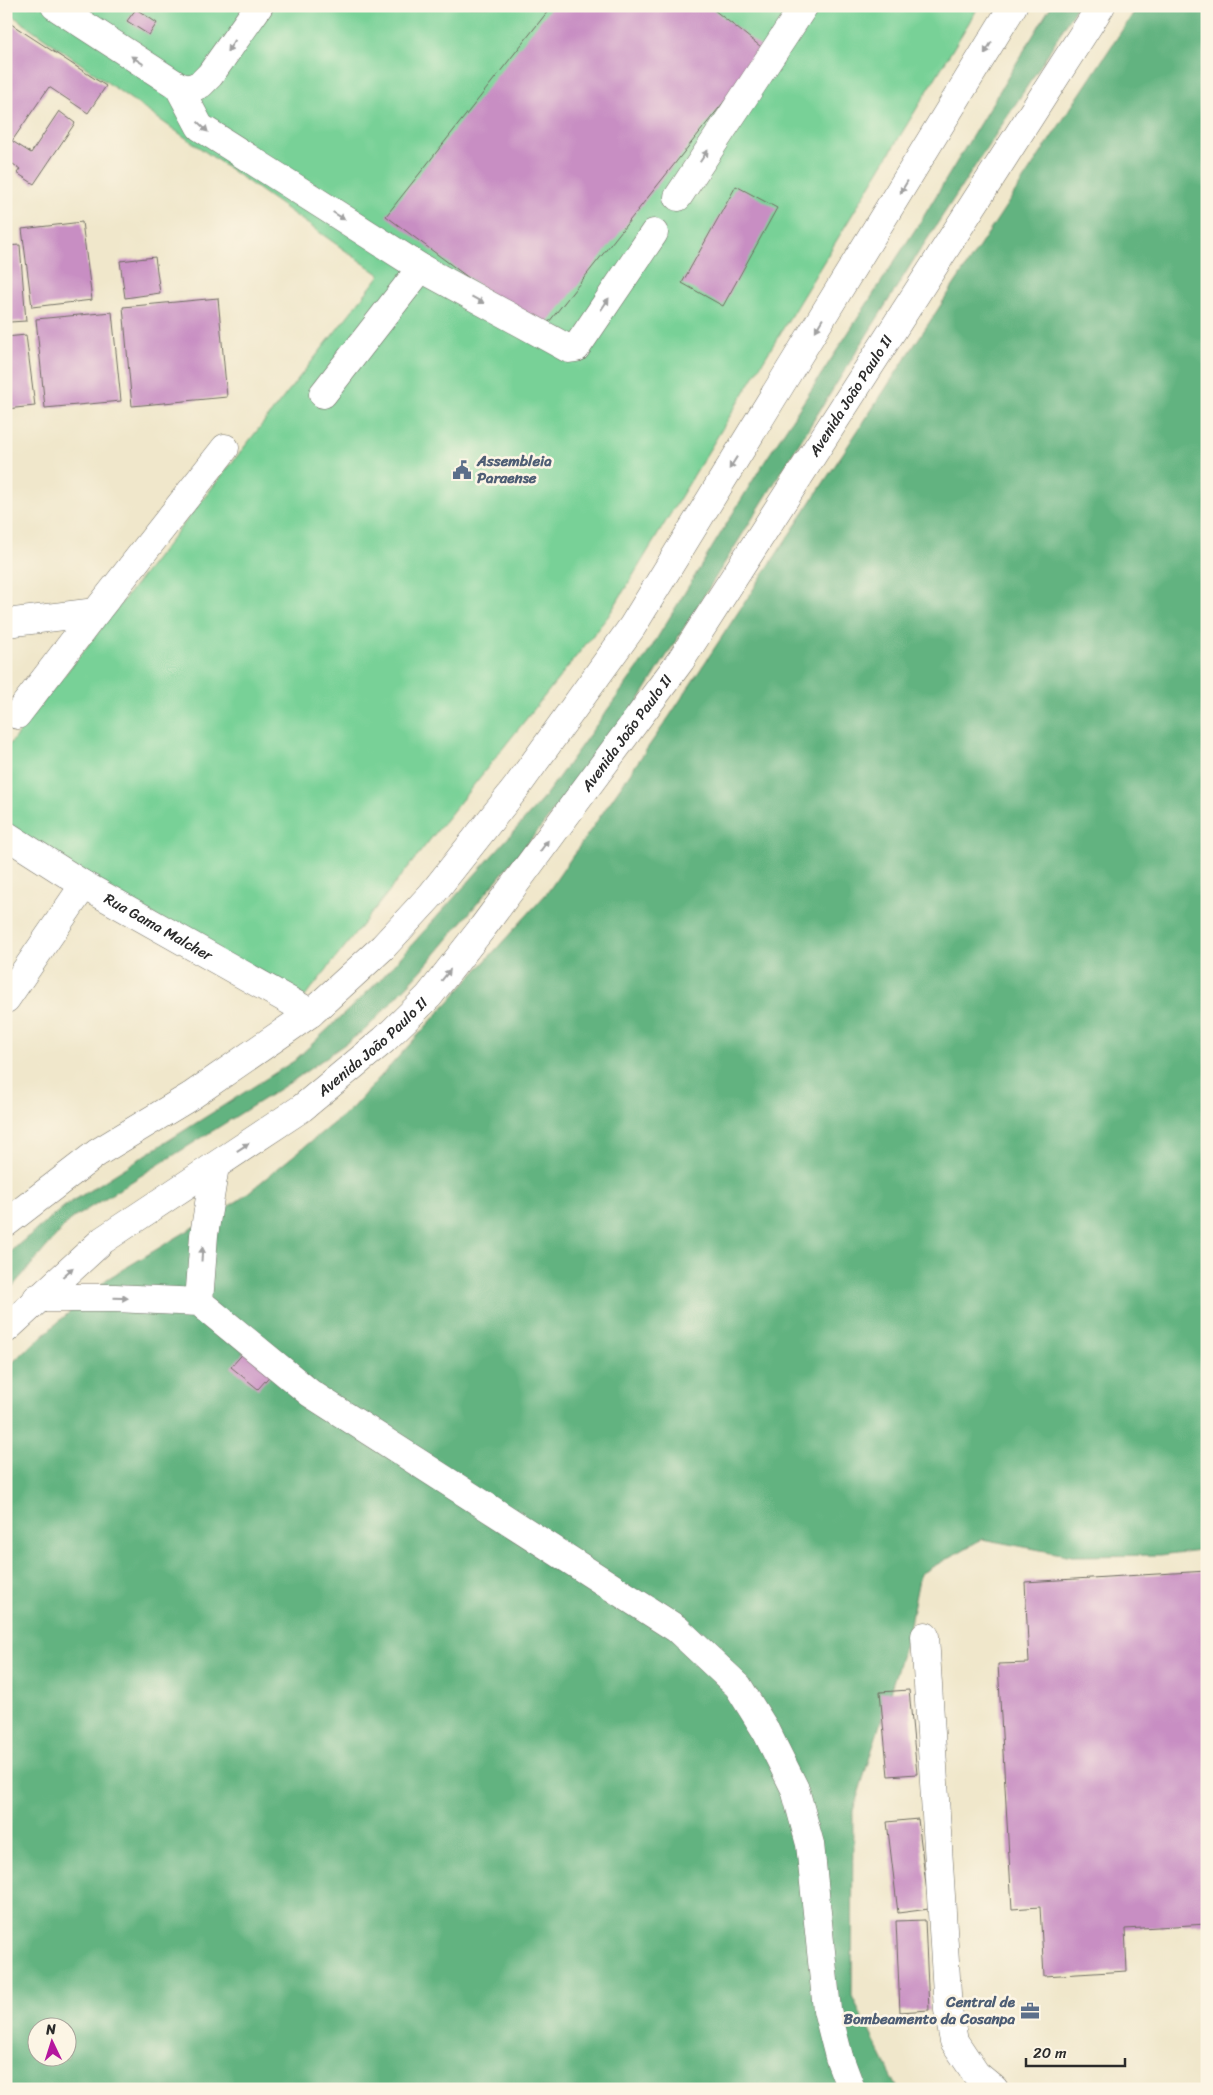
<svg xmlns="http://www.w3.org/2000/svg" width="1213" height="2095" viewBox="0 0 1213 2095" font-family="Sriracha,sans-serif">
<rect width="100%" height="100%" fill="#fcf5e5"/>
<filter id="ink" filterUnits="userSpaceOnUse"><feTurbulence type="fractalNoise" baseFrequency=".02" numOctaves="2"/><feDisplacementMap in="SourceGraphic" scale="10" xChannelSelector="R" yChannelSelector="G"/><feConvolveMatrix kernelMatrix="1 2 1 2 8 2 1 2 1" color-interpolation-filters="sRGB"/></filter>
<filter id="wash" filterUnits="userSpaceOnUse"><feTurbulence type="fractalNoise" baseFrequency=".0096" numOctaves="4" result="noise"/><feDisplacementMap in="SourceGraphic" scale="20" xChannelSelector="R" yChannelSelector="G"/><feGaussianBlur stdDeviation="1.12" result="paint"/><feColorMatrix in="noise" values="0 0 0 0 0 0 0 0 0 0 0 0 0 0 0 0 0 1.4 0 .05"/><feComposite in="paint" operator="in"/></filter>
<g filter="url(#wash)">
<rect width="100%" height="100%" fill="#f0e7cb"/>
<polygon fill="#78d197" stroke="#527e61" points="6,6 979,6 609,615 300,1003 6,827 6,749 380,275 6,11"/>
<g fill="#62b380" stroke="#466f56" fill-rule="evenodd">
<polygon points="1051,6 1077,6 1041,65 913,261 634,708 541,827 421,971 366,1029 294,1080 70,1220 6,1294 6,1255 65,1206 294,1061 381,979 542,800 645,658 758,472 922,219"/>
<path d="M 1138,6 L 1207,6 L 1207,1549 L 1161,1555 L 1072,1556 L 982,1539 L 920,1574 L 908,1634 L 853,1811 L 852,1996 L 898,2089 L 6,2089 L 6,1368 L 107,1279 L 239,1200 L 352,1108 L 547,893 L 669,717 ZM 38,2028 L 68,2028 L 68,2058 L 38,2058 Z"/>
</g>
<g id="blocks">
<g fill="#c88ec3">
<polygon points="552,6 709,6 765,50 541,332 386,216"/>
<polygon points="136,9 157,23 149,35 127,21"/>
<polygon points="11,24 106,86 88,113 49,87 12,141 31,153 59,111 75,123 34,184 17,173 20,169 6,159 6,30"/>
<polygon points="736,186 777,208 723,306 682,283"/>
<polygon points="82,222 92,300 32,307 22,229"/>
<polygon points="20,245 26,321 10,322 6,281 6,246"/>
<polygon points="155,257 160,293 125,298 120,261"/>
<polygon points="218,298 227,397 132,406 123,307"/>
<polygon points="112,312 121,401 45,408 36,319"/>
<polygon points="26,335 35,406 6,409 6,337"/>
<polygon points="247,1349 274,1371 258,1389 231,1367"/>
<polygon points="1207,1571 1207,1924 1125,1929 1127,1971 1044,1976 1040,1907 1012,1909 998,1664 1029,1663 1025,1582"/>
<polygon points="909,1690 917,1774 888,1776 880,1692"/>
<polygon points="918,1819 929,1909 898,1913 887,1822"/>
<polygon points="925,1920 929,2010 900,2012 896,1921"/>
</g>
</g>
</g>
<g filter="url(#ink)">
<use href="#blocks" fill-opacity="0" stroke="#706d63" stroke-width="1"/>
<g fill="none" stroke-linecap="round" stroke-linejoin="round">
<g stroke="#706d63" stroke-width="29">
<g id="minor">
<polyline points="55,6 178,86 189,89 201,84 210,75 259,6"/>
<polyline points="178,86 200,127 421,268 569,349 576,348 654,233"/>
<polyline points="678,197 804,6"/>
<polyline points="323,394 421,268"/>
<polyline points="6,623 96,612 225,448"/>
<polyline points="17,715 96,612"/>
<path id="s1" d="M 6,835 L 84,885 L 311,1013"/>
<polyline points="6,999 84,885"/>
<polyline points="37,1298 115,1298 199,1302 310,1393 677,1629 738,1686 766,1731 795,1789 810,1844 827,2010 839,2057 851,2089"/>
<polyline points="199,1302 204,1235 215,1166"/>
<polyline points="925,1636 948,2010 954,2041 976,2074 994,2089"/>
</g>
</g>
<g stroke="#706d63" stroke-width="29">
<g id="major">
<polyline points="6,1223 97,1153 191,1096 311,1013 383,947 432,894 516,788 632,627 1013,6"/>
<path id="s2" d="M 6,1329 L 103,1240 L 302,1108 L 384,1040 L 429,996 L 483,927 L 681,660 L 1101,6"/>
</g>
</g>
<use href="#minor" stroke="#fff" stroke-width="28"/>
<use href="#major" stroke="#fff" stroke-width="28"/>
</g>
<defs><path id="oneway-solid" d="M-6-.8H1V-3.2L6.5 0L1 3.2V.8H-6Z" transform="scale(1.25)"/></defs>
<g fill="#a0a0a0">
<use href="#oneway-solid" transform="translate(231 46) rotate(125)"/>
<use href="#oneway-solid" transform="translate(988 48) rotate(121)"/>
<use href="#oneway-solid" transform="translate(137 60) rotate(-147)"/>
<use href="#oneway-solid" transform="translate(203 127) rotate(44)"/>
<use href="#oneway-solid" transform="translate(704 156) rotate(-56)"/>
<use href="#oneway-solid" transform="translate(904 187) rotate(121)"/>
<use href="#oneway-solid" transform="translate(339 216) rotate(32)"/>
<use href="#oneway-solid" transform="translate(478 300) rotate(29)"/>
<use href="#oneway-solid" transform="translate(605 304) rotate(-56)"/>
<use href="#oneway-solid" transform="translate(819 325) rotate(121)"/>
<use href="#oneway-solid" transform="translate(733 463) rotate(122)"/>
<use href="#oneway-solid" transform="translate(544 846) rotate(-54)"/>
<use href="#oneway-solid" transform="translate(446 975) rotate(-52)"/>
<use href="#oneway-solid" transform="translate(243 1147) rotate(-34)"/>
<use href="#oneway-solid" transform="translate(202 1254) rotate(-86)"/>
<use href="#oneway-solid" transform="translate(68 1272) rotate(-41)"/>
<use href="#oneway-solid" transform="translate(121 1298) rotate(2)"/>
</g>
</g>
<defs>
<g id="civic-bare" transform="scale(1.5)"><path d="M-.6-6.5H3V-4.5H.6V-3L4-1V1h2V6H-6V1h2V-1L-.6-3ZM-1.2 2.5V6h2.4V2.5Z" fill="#5c6f8a" stroke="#fcf5e5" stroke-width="2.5" paint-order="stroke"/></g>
<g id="office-bare" transform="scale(1.5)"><path d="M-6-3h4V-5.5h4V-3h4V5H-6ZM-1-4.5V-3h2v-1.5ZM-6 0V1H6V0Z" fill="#5c6f8a" stroke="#fcf5e5" stroke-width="2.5" paint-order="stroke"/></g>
</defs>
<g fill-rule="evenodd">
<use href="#civic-bare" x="462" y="470"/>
<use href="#office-bare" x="1030" y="2011"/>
</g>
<g text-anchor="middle" stroke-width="5" stroke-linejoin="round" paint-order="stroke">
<g font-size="15" fill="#2b2b2b" stroke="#fcf5e5">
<text dy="5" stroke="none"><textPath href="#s2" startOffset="1274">Avenida João Paulo II</textPath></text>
<text dy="5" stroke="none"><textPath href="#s2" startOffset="869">Avenida João Paulo II</textPath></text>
<text dy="5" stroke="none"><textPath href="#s1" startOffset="178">Rua Gama Malcher</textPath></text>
<text dy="5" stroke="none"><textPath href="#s2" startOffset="464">Avenida João Paulo II</textPath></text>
</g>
<g font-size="15" font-weight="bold" fill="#4e5e75" stroke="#fcf5e5" text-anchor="start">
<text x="477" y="466">Assembleia<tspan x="477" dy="17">Paraense</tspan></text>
<text x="1015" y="2007" text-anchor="end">Central de<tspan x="1015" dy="17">Bombeamento da Cosanpa</tspan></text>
</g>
</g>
<rect width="1213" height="2095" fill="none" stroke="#fcf5e5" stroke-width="25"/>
<g transform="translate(52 2042) rotate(356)"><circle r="24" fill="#fcf5e5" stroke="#a8a49b"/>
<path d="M0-4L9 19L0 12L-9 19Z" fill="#b5179e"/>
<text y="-8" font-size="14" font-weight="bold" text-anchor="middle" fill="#2b2b2b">N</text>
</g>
<path d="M1026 2058v8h99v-8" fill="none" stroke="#2b2b2b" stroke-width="2.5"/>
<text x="1033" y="2058" font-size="15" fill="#2b2b2b" stroke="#fcf5e5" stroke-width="4" paint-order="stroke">20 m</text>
</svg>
